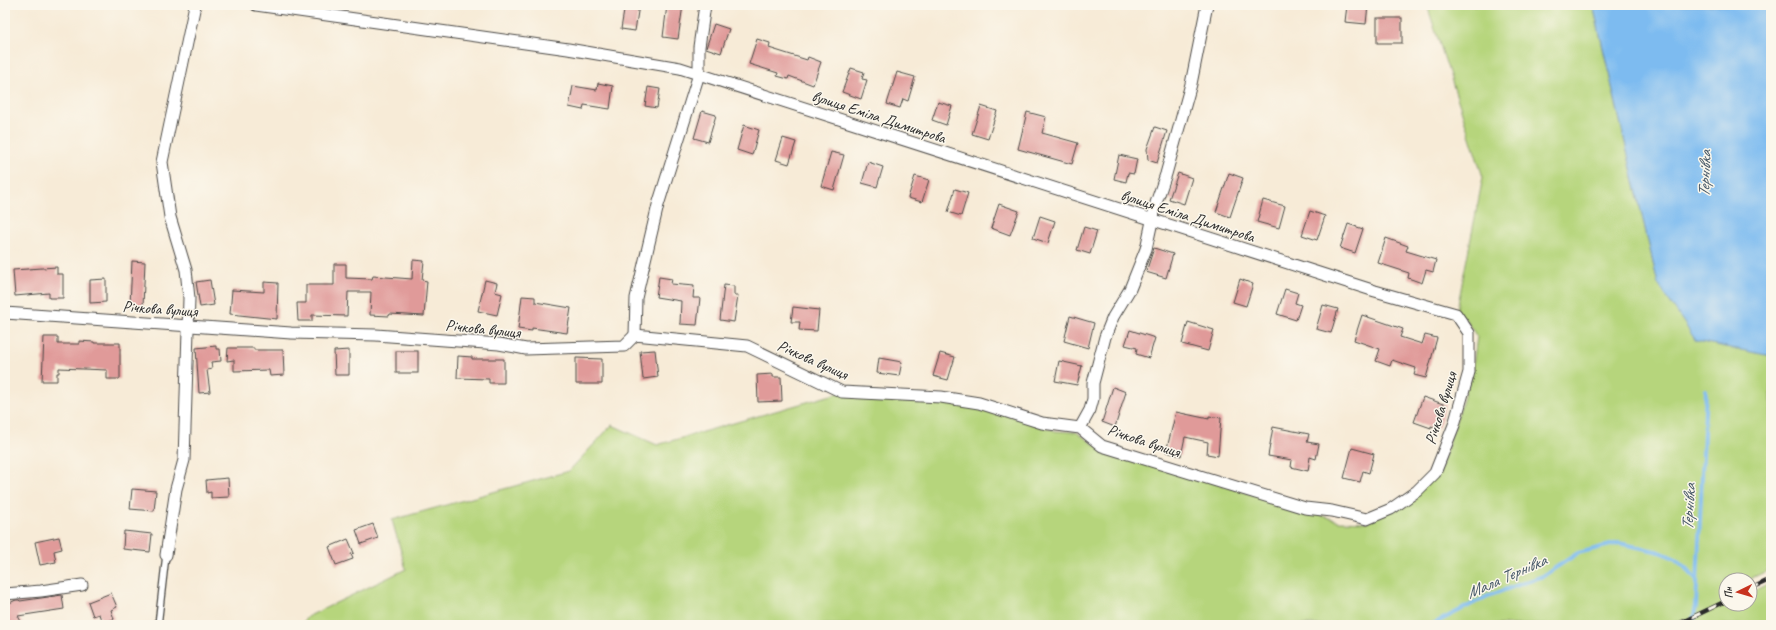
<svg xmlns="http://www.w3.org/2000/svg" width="1776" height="630" viewBox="0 0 1776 630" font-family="Caveat,sans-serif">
<rect width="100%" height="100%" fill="#fbf7ec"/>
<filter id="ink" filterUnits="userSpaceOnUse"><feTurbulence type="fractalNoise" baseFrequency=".025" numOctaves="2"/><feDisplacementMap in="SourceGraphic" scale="8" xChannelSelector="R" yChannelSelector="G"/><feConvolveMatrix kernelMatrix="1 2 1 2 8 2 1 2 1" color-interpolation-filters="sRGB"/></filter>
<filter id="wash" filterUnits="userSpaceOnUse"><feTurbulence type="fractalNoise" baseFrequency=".012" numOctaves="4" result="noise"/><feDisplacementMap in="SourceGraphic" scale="16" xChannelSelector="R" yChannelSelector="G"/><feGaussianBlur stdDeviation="0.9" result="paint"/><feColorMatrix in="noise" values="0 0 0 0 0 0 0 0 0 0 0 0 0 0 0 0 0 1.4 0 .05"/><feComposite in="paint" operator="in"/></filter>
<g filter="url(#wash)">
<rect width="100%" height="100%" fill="#f7ebd7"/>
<polygon fill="#b6d57c" stroke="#708054" points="1427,5 1593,5 1658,284 1771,356 1771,569 1752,578 1750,591 1750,580 1726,580 1726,604 1750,604 1750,593 1771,582 1771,625 301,625 307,617 406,569 392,520 569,471 612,425 657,445 842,392 980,406 1056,431 1076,432 1100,448 1339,521 1368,522 1439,474 1472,372 1477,337 1464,317 1456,314 1483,177"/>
<polygon fill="#7dbbf0" stroke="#54738e" points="1593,5 1771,5 1771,356 1696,341 1658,284"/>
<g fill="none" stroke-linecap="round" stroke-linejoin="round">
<g stroke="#7dbbf0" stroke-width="4">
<polyline points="1431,625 1488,596 1543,576 1578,553 1619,543 1660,552 1674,558 1687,569 1697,581"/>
<polyline points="1692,625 1696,606 1706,390"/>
</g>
</g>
<g id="blocks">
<g fill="#e09a99">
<polygon points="625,5 639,5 635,31 621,29"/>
<polygon points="667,5 683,5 678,39 663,37"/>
<polygon points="1347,5 1368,5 1366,24 1345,22"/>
<rect x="1377" y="18" width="25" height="25"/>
<polygon points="714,24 729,29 721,53 706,48"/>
<polygon points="757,39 770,43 769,48 807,60 808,57 821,62 813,85 789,76 788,79 777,76 778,73 749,64"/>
<polygon points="851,68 864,72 862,79 867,80 861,99 842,92"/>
<polygon points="897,72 915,77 908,101 903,99 900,108 887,104"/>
<polygon points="598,83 613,86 610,109 584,105 583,110 569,107 573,86 597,90"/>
<polygon points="648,87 660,89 657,108 645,106"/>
<polygon points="938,102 952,106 946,125 932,120"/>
<polygon points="981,106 997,111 988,139 972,134"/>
<polygon points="702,111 716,115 708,142 694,138"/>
<polygon points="1027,112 1046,117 1042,133 1078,143 1072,164 1018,149"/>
<polygon points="744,125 759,130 752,155 737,150"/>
<polygon points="1155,127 1167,131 1157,163 1148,160 1147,149"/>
<polygon points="783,138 796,142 789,164 776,160"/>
<polygon points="831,152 844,155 834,190 821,186"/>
<polygon points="1119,155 1137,159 1134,174 1128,173 1126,182 1114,179"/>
<polygon points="868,162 883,167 877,187 862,183"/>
<polygon points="1178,173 1192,178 1184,204 1169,199"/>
<polygon points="1229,173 1243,178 1230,217 1216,212"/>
<polygon points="915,176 929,180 922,202 908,198"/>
<polygon points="955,189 968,193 961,216 948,212"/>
<polygon points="1263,200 1285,206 1279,228 1257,222"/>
<polygon points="999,204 1019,211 1010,235 991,228"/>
<polygon points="1310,211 1325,216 1317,240 1302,235"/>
<polygon points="1040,216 1055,221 1048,243 1033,238"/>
<polygon points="1348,224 1363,229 1355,253 1340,248"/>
<polygon points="1084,227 1097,231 1090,254 1077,250"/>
<polygon points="1386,238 1408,246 1406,251 1436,260 1433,272 1426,270 1422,283 1408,278 1409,273 1378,263"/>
<polygon points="1154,248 1173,254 1166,278 1146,272"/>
<polygon points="413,260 424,261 422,280 427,281 424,316 390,314 389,316 370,315 371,292 348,292 347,316 312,315 312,321 298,321 297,303 306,303 306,285 334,285 334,264 346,264 346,278 372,279 373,276 412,279"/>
<polygon points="132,261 145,262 143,306 130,306"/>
<polygon points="57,267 57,274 63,274 63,298 49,298 49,293 15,296 13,270"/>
<polygon points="659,277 672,279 671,284 694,286 693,298 700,298 697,325 680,324 681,301 656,297"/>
<polygon points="106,279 106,302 90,303 90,280"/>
<polygon points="1240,279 1253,284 1246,306 1233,302"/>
<polygon points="210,280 214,305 200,307 196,282"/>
<polygon points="485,280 497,283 495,292 502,294 497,315 478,311"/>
<polygon points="264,282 278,283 277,319 230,314 232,290 264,292"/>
<polygon points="724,285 734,286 734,295 738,295 734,322 720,320"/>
<polygon points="1285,289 1298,293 1295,303 1301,305 1296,320 1277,314"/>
<polygon points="522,296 535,297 535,302 571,308 567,333 532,328 532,331 518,329"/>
<polygon points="1323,305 1338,309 1331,333 1316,329"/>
<polygon points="793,307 819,310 817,331 799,330 800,322 791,322"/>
<polygon points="1362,315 1403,329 1400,337 1422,344 1425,335 1437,338 1426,378 1414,375 1416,368 1392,360 1390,366 1376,361 1380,349 1354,340"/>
<polygon points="1070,316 1094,323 1088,348 1064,341"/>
<polygon points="1188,322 1214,330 1208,351 1182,344"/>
<polygon points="1130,330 1155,338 1149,358 1136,354 1137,348 1125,345"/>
<polygon points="44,337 58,337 58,344 79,344 79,341 94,342 94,343 120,343 120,379 107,379 107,370 59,368 59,373 57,373 57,381 42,381"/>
<polygon points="216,346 216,349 220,349 221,361 211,362 212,369 207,370 210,392 199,393 196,348"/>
<polygon points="228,348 254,348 254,350 283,350 284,375 270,376 269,370 234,371 234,360 227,361"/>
<polygon points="349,350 349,375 335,375 334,351"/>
<polygon points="655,350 658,377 643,379 640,351"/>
<rect x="396" y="351" width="22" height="22"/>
<polygon points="940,353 955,357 948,380 933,376"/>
<polygon points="458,356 472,357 472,359 504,359 504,383 489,383 489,379 457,378"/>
<polygon points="576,358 602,359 602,384 576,384"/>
<polygon points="879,358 902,362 899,376 877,373"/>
<polygon points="1059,361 1082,366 1077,385 1055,381"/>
<polygon points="773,374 773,377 781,377 782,401 758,402 757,375"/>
<polygon points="1113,387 1126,392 1115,427 1102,422"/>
<polygon points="1423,397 1446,405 1438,428 1431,426 1431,428 1414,422"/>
<polygon points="1176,412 1209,419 1209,416 1221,418 1218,456 1207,454 1208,442 1185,437 1181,456 1166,452"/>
<polygon points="1273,427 1309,434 1307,442 1319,444 1316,459 1310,457 1308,471 1291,467 1292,460 1268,456"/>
<polygon points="1352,448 1374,454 1369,473 1363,471 1360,482 1344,478"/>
<polygon points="228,478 229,497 211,498 211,492 207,493 206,480"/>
<polygon points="132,489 156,491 154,511 130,509"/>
<polygon points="373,524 378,538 361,544 356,530"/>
<polygon points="124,531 152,534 150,552 123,549"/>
<polygon points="59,537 62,549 54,551 56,562 40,565 35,542"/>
<polygon points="348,539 354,553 351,554 353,559 336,565 329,547"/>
<polygon points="111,593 117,607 111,610 114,619 102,623 99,614 93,616 88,602"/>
<polygon points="62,595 64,609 18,616 23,625 5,625 5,605 16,600 19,600 20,601"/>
</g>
</g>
</g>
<g filter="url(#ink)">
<use href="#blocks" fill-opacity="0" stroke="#4a4845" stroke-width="1"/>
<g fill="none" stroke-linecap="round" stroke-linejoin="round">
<g stroke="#4a4845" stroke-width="8">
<polyline id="service" points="158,625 166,555"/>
</g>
<g stroke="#4a4845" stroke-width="13">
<g id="minor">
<polyline points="5,313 291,333 376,335 499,344 526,349 624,346 635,335 747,346 842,392 941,397 979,403 1042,423 1080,428 1102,446 1305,508 1332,511 1367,519 1391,509 1417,491 1435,473 1454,425 1469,372 1469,333 1456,314 1375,291 680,68 568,49 256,5"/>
<polyline points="635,335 636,298 658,205 699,74 699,47 705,5"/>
<polyline points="1080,428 1090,410 1093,399 1093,383 1105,337 1113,317 1130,289 1146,249 1156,203 1166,174 1191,84 1207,5"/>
<polyline points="166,555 176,489 184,460 189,298 186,270 170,217 162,162 195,5"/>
<polyline points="5,594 41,591 82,585"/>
</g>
</g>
<use href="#service" stroke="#fff" stroke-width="5.5"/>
<use href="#minor" stroke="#fff" stroke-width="11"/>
<g stroke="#2b2b2b" stroke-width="4.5">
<g id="rail">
<polyline points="1750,589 1771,579"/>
<polyline points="1676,625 1726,601"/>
</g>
</g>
<use href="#rail" stroke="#fbf7ec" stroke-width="3" stroke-dasharray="9" stroke-linecap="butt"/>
</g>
</g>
<g text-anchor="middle" stroke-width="3" stroke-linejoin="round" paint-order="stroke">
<g font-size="16" fill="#2b2b2b" stroke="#fbf7ec">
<text transform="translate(879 116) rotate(18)" y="6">вулиця Еміла Димитрова</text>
<text transform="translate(1188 215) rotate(18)" y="6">вулиця Еміла Димитрова</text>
<text transform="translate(160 308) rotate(4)" y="6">Річкова вулиця</text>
<text transform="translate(483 328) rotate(6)" y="6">Річкова вулиця</text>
<text transform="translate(813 359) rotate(24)" y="6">Річкова вулиця</text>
<text transform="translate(1440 408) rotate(-73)" y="6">Річкова вулиця</text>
<text transform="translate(1144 440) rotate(18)" y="6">Річкова вулиця</text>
</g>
<g font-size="17" font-style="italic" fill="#445666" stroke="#fbf7ec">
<text transform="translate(1704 174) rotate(-88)" y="6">Тернівка</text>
<text transform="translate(1688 507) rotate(-87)" y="6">Тернівка</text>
<text transform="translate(1506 576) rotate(-24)" y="6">Мала Тернівка</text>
</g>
</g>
<rect width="1776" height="630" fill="none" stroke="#fbf7ec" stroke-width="20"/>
<g transform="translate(1738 592) rotate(265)"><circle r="19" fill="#fbf7ec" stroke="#a8a59f"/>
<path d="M0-3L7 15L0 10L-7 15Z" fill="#c8321e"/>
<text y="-6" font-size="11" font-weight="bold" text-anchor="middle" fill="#2b2b2b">Пн</text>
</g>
</svg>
